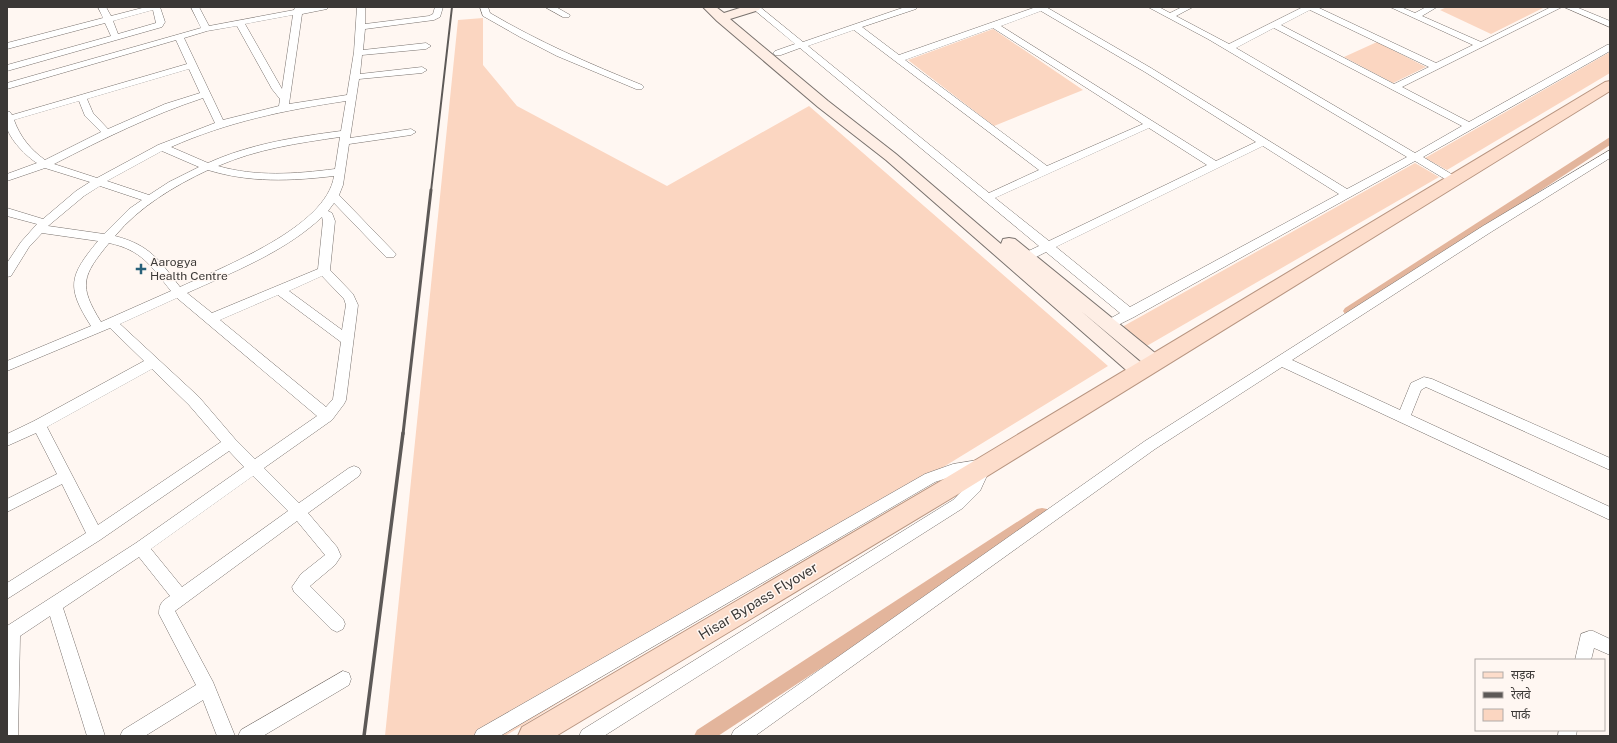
<svg xmlns="http://www.w3.org/2000/svg" width="1617" height="743" viewBox="0 0 1617 743" font-family="'Public Sans','Noto Sans Devanagari',sans-serif">
<rect width="100%" height="100%" fill="#fff7f2"/>
<g fill="#fbd6c1">
<polygon points="1447,7 1545,7 1491,34 1440,10"/>
<polygon points="483,18 483,65 517,106 667,186 809,106 1108,366 505,736 385,736 458,20"/>
<polygon points="993,29 1083,90 994,126 908,60"/>
<polygon points="1377,42 1426,67 1393,83 1344,57"/>
<polygon points="1610,52 1610,73 1447,170 1425,158"/>
<polygon points="1415,163 1439,177 1145,347 1122,327"/>
</g>
<g fill="none" stroke-linecap="round" stroke-linejoin="round">
<g fill="#e3b59c" fill-rule="evenodd">
<polygon points="1610,137 1610,145 1353,314 1349,315 1345,314 1343,311 1345,308"/>
<polygon points="1042,508 1047,509 1049,514 1047,519 718,736 694,736 697,730 1037,509"/>
</g>
<g stroke="#79726e" stroke-width="1">
<g id="street">
<path d="M 98,7 L 106,7 L 111,16 L 146,7 L 160,7 L 165,22 L 162,27 L 7,71 L 7,65 L 111,36 L 105,23 L 7,49 L 7,43 L 103,18 ZM 153,10 L 156,23 L 118,34 L 113,21 Z"/>
<path d="M 191,7 L 199,7 L 209,26 L 294,10 L 295,7 L 303,7 L 303,8 L 328,7 L 327,9 L 302,14 L 289,104 L 347,95 L 354,52 L 357,7 L 365,7 L 365,24 L 429,16 L 433,14 L 435,7 L 443,7 L 440,17 L 434,20 L 365,29 L 363,50 L 426,43 L 431,46 L 426,49 L 362,55 L 360,74 L 422,67 L 427,70 L 422,73 L 359,79 L 350,138 L 411,129 L 416,132 L 411,135 L 349,144 L 343,185 L 339,195 L 396,254 L 394,257 L 386,257 L 334,203 L 328,211 L 332,213 L 335,221 L 330,270 L 353,294 L 358,305 L 346,400 L 344,404 L 332,420 L 264,468 L 299,503 L 349,468 L 354,466 L 359,468 L 361,472 L 359,476 L 308,513 L 337,547 L 341,556 L 335,565 L 310,586 L 343,619 L 345,624 L 343,629 L 337,632 L 331,629 L 294,592 L 292,587 L 301,574 L 325,555 L 297,521 L 175,611 L 213,682 L 235,736 L 217,736 L 203,700 L 145,736 L 120,736 L 123,730 L 196,685 L 159,614 C 159,604 162,601 170,596 L 139,557 L 63,608 L 105,736 L 87,736 L 50,616 L 20,636 L 18,736 L 7,736 L 7,626 L 136,543 L 244,467 L 229,451 L 100,540 L 7,599 L 7,583 L 86,533 L 62,484 L 7,512 L 7,499 L 57,474 L 36,433 L 7,446 L 7,434 L 34,421 L 144,361 L 110,328 L 7,371 L 7,361 L 91,326 C 66,287 69,276 98,241 L 42,233 L 29,247 L 11,276 L 7,277 L 7,263 L 21,242 L 37,224 L 7,216 L 7,208 L 43,219 L 76,191 L 90,182 L 45,168 L 7,181 L 7,174 L 37,163 C 27,157 9,139 7,127 C 6,122 7,116 7,111 L 10,112 L 12,115 L 187,64 L 176,40 L 7,89 L 7,83 L 201,28 ZM 293,15 L 282,89 L 245,24 ZM 237,26 L 272,89 L 280,99 L 279,106 L 223,120 L 184,38 L 207,31 ZM 189,69 L 200,93 L 165,104 L 108,129 L 93,113 L 87,99 ZM 203,98 L 215,123 L 158,145 L 97,178 L 54,164 C 103,139 151,115 203,98 ZM 79,101 L 85,116 L 101,132 L 45,160 C 31,150 20,137 14,120 ZM 346,101 L 341,131 C 295,137 250,144 208,163 L 171,147 C 227,122 285,110 346,101 ZM 340,137 L 335,169 C 295,174 256,177 218,166 C 257,149 298,143 340,137 ZM 162,151 L 199,167 L 169,182 L 149,195 L 107,181 ZM 208,170 C 250,183 291,181 334,176 C 327,227 223,267 180,287 C 159,260 150,245 115,236 C 139,207 174,186 208,170 ZM 100,186 L 142,200 L 129,209 L 104,234 L 48,226 L 84,196 ZM 322,217 L 323,221 L 318,269 L 212,313 L 187,293 C 233,272 285,252 322,217 ZM 109,243 C 142,250 151,266 171,291 L 101,322 C 78,285 82,276 109,243 ZM 322,276 L 344,299 L 346,305 L 342,330 L 289,291 ZM 278,295 L 341,342 L 333,399 L 326,407 L 220,320 ZM 177,298 L 317,416 L 255,459 L 235,439 L 199,397 L 120,324 ZM 152,369 L 189,405 L 221,442 L 98,525 L 47,427 ZM 253,476 L 288,511 L 182,587 L 151,549 Z"/>
<path d="M 480,7 L 488,7 L 490,13 C 539,42 590,64 642,85 L 644,87 L 642,89 L 636,89 L 557,56 L 520,37 L 483,16 Z"/>
<polygon points="545,7 556,7 570,15 569,17 563,17"/>
<path d="M 751,7 L 760,7 L 803,42 L 905,7 L 917,7 L 916,9 L 862,27 L 899,55 L 1036,7 L 1046,7 L 1151,68 L 1347,189 L 1407,157 L 1208,39 L 1148,7 L 1159,7 L 1170,13 L 1182,7 L 1193,7 L 1176,16 L 1229,44 L 1303,7 L 1317,7 L 1436,63 L 1473,45 L 1390,7 L 1401,7 L 1415,13 L 1426,7 L 1437,7 L 1422,16 L 1481,42 L 1551,7 L 1562,7 L 1402,87 L 1469,122 L 1607,45 L 1610,44 L 1610,51 L 1423,157 L 1458,178 L 1459,180 L 1458,182 L 1450,182 L 1415,161 L 1134,317 L 1108,330 L 1104,328 L 1102,325 L 1104,322 L 1120,313 L 1046,252 L 1030,260 L 1022,260 L 1020,257 L 1022,254 L 1039,246 L 800,48 L 781,55 L 775,55 L 773,53 L 775,51 L 795,44 ZM 1310,10 L 1429,67 L 1394,84 L 1281,25 ZM 1041,11 L 1145,72 L 1256,142 L 1216,161 L 1001,26 ZM 993,28 L 1143,124 L 1047,166 L 905,60 ZM 1274,28 L 1462,126 L 1415,153 L 1236,48 ZM 854,30 L 1039,170 L 989,193 L 808,46 ZM 1149,128 L 1207,165 L 1049,241 L 995,198 ZM 1263,146 L 1339,194 L 1130,307 L 1056,247 Z"/>
<polygon points="1564,7 1576,7 1610,21 1610,27"/>
<polygon points="1610,150 1610,158 1491,232 1292,360 1400,410 1411,383 1424,377 1432,379 1610,458 1610,470 1426,387 1421,390 1411,415 1610,507 1610,520 1282,367 1155,449 755,736 731,736 734,730 1145,441 1483,226"/>
<polygon points="978,460 989,463 991,467 980,491 963,508 604,736 579,736 582,730 953,500 970,483 974,472 953,476 935,482 500,736 474,736 477,730 925,474 953,464"/>
<polygon points="1589,631 1593,631 1610,639 1610,655 1594,648 1591,660 1575,660 1581,634"/>
<polygon points="343,671 349,673 351,679 349,685 263,736 238,736 241,730"/>
<polygon points="1559,730 1577,730 1576,736 1558,736"/>
</g>
</g>
<g stroke="#79726e" stroke-width="2">
<polygon id="secondary" points="703,7 716,7 724,13 743,7 761,7 759,10 730,19 828,101 896,154 1001,244 1003,239 1009,238 1015,239 1160,357 1163,362 1160,367 1154,369 1148,367 1081,311 1145,366 1148,371 1145,376 1139,378 1133,376 886,160 818,107 717,21"/>
</g>
<g stroke="#b89581" stroke-width="2">
<polygon id="primary" points="1610,81 1610,91 955,496 556,736 518,736 522,727 939,482 1605,82"/>
</g>
<use href="#street" fill="#fff" fill-rule="evenodd"/>
<use href="#secondary" fill="#feeee5" fill-rule="evenodd"/>
<use href="#primary" fill="#fdddcb" fill-rule="evenodd"/>
<polyline stroke="#5d5957" stroke-width="2" points="431,191 452,7"/>
<polyline stroke="#5d5957" stroke-width="3" points="403,434 431,190"/>
<polyline stroke="#5d5957" stroke-width="3.5" points="364,736 403,433"/>
</g>
<path fill="#276079" stroke="#fff7f2" stroke-width="1.5" d="M139 263h4v4h4v4h-4v4h-4v-4h-4v-4h4z"/>
<g text-anchor="middle" stroke-width="3" stroke-linejoin="round" paint-order="stroke">
<g font-size="12" fill="#3b3836" stroke="#fff7f2" text-anchor="start">
<text x="150" y="266">Aarogya<tspan x="150" dy="14">Health Centre</tspan></text>
</g>
<g font-size="14" fill="#3b3836" stroke="#fff7f2">
<text transform="translate(758 601) rotate(-31)" y="5">Hisar Bypass Flyover</text>
</g>
</g>
<rect width="1617" height="743" fill="none" stroke="#3b3836" stroke-width="16"/>
<rect x="1475" y="659" width="130" height="72" fill="#fff7f2" stroke="#b1aba7"/>
<rect x="1483" y="672" width="20" height="6" fill="#fdddcb" stroke="#b1aba7"/>
<text x="1511" y="679" font-size="12" fill="#3b3836">सड़क</text>
<rect x="1483" y="692" width="20" height="6" fill="#5d5957" stroke="#b1aba7"/>
<text x="1511" y="699" font-size="12" fill="#3b3836">रेलवे</text>
<rect x="1483" y="709" width="20" height="12" fill="#fbd6c1" stroke="#b1aba7"/>
<text x="1511" y="719" font-size="12" fill="#3b3836">पार्क</text>
</svg>
